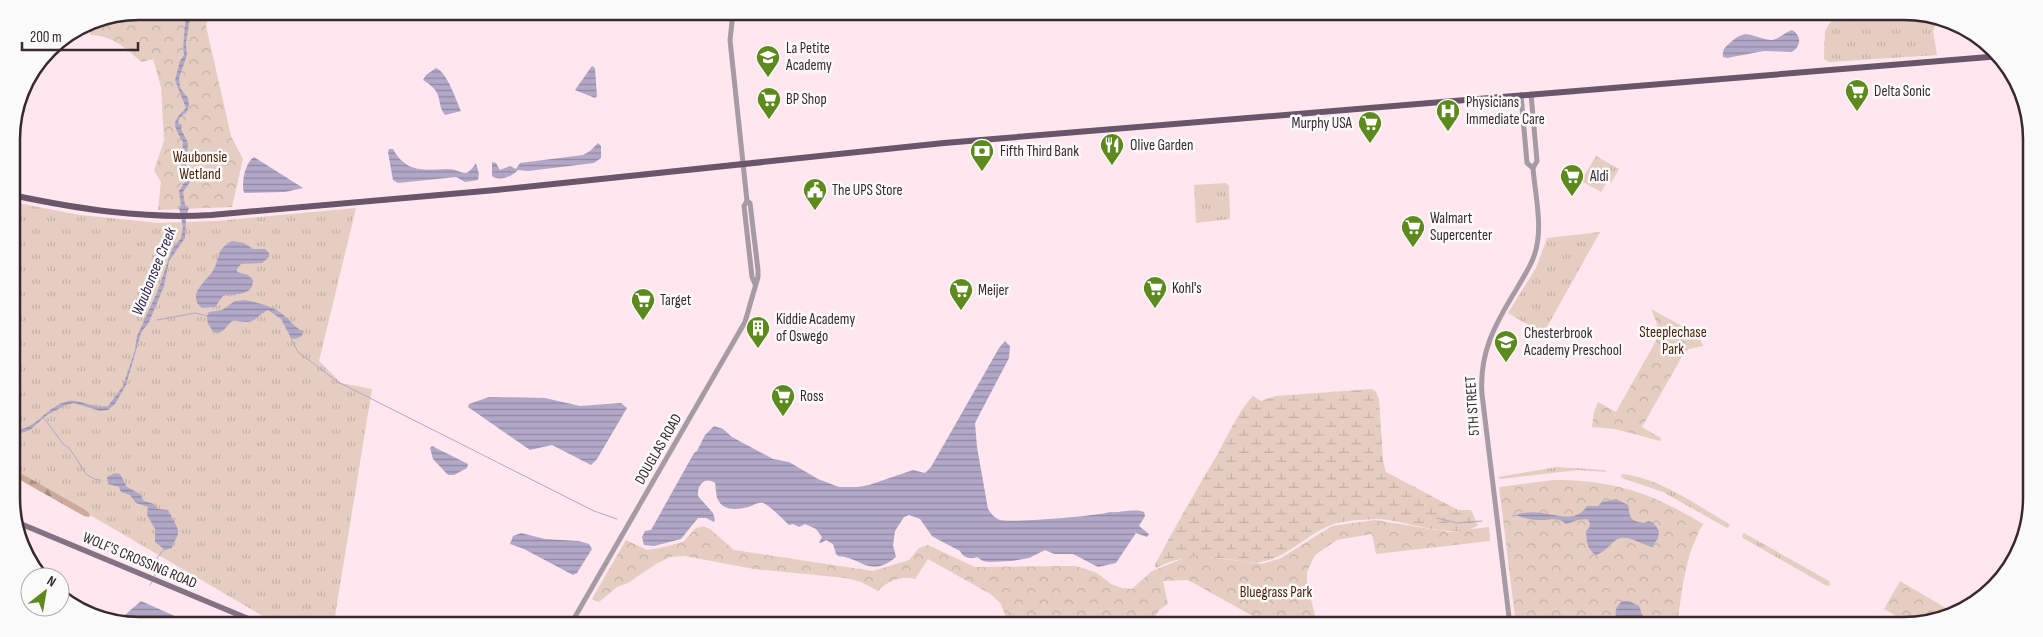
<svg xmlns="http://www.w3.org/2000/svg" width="2043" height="637" viewBox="0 0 2043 637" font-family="'Sofia Sans Condensed',sans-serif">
<defs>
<pattern id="grass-tufts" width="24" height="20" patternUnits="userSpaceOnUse" patternTransform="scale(1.25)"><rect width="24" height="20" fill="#e5cdc1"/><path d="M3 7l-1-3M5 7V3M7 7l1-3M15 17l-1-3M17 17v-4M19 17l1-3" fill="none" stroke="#c5b0a6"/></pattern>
<pattern id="forest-firs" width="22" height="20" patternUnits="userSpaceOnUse" patternTransform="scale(1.25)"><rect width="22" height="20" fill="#ccaa9a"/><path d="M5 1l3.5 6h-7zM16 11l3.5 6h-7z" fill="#a78a7e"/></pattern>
<pattern id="wetland-marsh" width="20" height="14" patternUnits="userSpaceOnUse" patternTransform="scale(1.25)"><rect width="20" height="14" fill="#e5cdc1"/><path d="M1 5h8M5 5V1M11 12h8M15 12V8" fill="none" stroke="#c5b0a6"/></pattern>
<pattern id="park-crowns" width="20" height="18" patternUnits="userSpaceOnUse" patternTransform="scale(1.25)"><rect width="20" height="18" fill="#e5cdc1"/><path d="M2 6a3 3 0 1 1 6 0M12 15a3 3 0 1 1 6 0" fill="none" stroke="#c5b0a6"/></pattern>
<pattern id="water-rules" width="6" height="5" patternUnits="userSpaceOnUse" patternTransform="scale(1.25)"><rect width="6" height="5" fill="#b1a7c7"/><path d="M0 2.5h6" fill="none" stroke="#9188a2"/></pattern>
</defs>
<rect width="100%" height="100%" fill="#ffe6ef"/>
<g fill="url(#grass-tufts)">
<polygon points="1832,15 1937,16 1939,17 1933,31 1937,55 1829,62 1824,59 1824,55 1825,31 1831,21"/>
<polygon points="1596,156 1619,169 1611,183 1607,182 1601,192 1581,181"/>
<polygon points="1226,183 1229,186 1230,219 1196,223 1194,185"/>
<polygon points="12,202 80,215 159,223 217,221 356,208 319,361 341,383 372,389 334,622 273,622 13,470"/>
<polygon points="1600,232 1543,334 1508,313 1536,268 1547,238"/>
<polygon points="1557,467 1605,470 1607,472 1578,470 1500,479 1498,477"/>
<path d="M 1622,474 C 1660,478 1696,505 1728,523 L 1730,526 L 1727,528 L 1663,492 L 1622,478 L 1621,476 Z"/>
<polygon points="1744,533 1829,581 1830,585 1827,586 1743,538 1742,536"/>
</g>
<polygon fill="url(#forest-firs)" points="13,469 84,509 89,513 90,516 89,517 84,516 13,476"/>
<path fill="url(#wetland-marsh)" d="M 1372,389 L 1376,392 L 1379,399 L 1383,461 L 1386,472 L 1458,510 L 1471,510 L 1478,525 C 1456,542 1403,519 1377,519 C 1362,520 1344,520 1331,525 C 1305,535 1288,558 1260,562 C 1252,564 1242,561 1234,560 C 1204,556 1183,554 1156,568 L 1155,565 C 1174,528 1196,491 1217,455 C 1228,435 1238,412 1253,396 L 1261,401 L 1276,396 Z"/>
<g fill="url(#park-crowns)">
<path d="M 139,11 L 210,11 L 206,26 L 231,136 L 243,159 L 232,207 L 158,210 L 161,182 L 154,170 L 164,141 L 161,87 L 153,59 L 142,62 C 123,47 114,36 90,35 L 91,21 Z"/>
<path d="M 1651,309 L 1698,335 L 1703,346 L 1689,349 L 1684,353 L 1642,427 L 1661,438 L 1660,441 L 1615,429 L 1592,427 L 1594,412 L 1598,402 L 1616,412 L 1656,341 C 1660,328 1656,320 1651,309 Z"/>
<path d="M 1554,480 C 1614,480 1652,493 1703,524 C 1684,558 1683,587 1677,625 L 1516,625 L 1499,487 Z"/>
<path d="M 1375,520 L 1449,532 L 1489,527 L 1490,541 L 1376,554 L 1372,534 L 1337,540 L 1315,555 L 1312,561 L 1307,572 L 1307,583 L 1317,624 L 1267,624 L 1188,580 L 1163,581 L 1168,604 L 1159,610 L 1151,624 L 1008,623 L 1001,604 L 992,595 L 928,559 L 915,579 C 903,575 887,581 878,591 L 861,582 L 846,578 L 754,569 L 685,556 L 670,557 L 656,564 L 628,583 L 617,587 L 599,602 L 592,599 L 626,540 L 647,550 L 660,548 L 683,542 L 696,528 L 703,526 L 710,529 L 734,550 L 873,571 L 909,560 L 919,548 L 928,545 L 975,567 L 1076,566 L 1097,573 L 1111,584 L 1122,588 L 1132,589 L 1152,571 L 1192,555 L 1262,564 L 1281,558 L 1332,526 Z"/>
<polygon points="1900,581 1944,607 1949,611 1912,625 1887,625 1895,615 1884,609"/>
</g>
<g fill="url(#water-rules)">
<path d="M 186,11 L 191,11 L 186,43 L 187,55 L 179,78 L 180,88 L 188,98 L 189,105 L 187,112 L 180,117 L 178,123 L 182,125 L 181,129 L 188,143 L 186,166 L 191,175 L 190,182 L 183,192 L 185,205 L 189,208 L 186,217 L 185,238 L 169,261 L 164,286 L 149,322 L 141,333 L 126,385 L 115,404 L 108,410 L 100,411 L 74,403 L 66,405 L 47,415 L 30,430 L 21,433 L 13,433 L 13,431 C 40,428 45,406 69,401 C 79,399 94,409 108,406 L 123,386 L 135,350 L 137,336 L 158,290 L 172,249 L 181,238 L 183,227 L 179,208 L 181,205 L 179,191 L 188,177 L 181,164 L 183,142 C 173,124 171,123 186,108 L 175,80 L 180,61 L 184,55 C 182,41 186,26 186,11 Z"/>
<path d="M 1792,30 C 1802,36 1801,46 1792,52 L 1764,51 L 1727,58 L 1723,57 C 1722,50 1725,47 1730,43 C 1746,27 1753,38 1771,40 C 1778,40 1785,32 1792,30 Z"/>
<polygon points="592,66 595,68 597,96 595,98 575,90"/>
<path d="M 436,68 C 448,73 456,101 461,111 L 445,115 C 435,102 446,94 423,80 L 426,75 Z"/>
<path d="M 598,143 L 601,146 L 601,158 L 594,163 L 528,171 L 518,170 C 512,176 501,182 492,176 L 492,162 L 496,163 L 500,170 L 510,166 L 516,169 L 520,163 L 583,155 L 590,151 Z"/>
<path d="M 389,149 L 393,149 C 406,173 424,170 447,169 C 464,169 464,181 476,163 L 479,174 L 478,180 L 465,182 L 456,177 L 398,183 L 393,180 L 388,152 Z"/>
<path d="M 254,157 L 303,188 L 285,192 L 244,193 C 241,182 245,163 254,157 Z"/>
<path d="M 232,241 L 244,243 L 253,249 L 265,249 L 269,253 L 269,257 L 262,263 L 241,264 L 237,269 L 237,272 L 248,275 L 253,280 C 253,297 235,293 223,296 L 215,307 L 202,308 C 184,294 211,278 215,267 C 220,253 218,249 232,241 Z"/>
<path d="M 245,300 C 256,302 275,307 282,314 C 290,320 295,328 303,331 L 302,336 L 295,339 L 291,338 L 281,319 L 268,310 C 254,317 256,326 234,320 C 226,324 225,335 214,332 C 209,327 204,319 209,312 L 222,310 L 235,301 Z"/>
<path d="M 1005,341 L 1010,346 L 1009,358 L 975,423 L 977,447 L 988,509 C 991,514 995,518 1000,520 C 1010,523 1098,516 1110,512 C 1121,513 1133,508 1144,512 L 1145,516 L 1139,526 L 1149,534 L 1147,537 L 1136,533 L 1116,563 L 1098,567 L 1073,554 L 1054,554 L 1045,550 L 1029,558 L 1012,561 L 989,562 L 983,561 L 977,557 C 970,560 963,557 960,551 L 937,539 L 932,536 L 920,519 L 909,515 L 904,517 L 895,531 L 893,545 L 896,557 C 870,579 861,557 838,556 L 836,554 L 833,544 L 826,540 L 821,543 L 819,543 L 822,537 L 816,529 L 805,524 L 799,527 L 793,524 L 789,525 C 785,521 768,504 763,503 C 757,502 753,506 748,507 C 733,511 717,510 716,491 C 715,488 716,486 715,483 C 705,476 697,485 698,496 L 713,513 L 715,520 L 714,522 L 706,518 L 698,518 L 681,539 L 654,546 L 644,545 L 642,537 L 645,531 L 651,530 L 694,453 L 697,451 L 705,435 L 714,426 L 723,429 L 732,437 L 773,459 L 789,462 L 818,479 L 839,487 L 858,487 L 869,485 L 913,470 L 925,473 L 931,467 L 999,348 Z"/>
<polygon points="489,397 545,398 580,406 621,403 627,408 597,459 591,465 552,445 530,450 468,407 469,404"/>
<polygon points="432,446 468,464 467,468 454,475 448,475 433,459 430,448"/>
<path d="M 115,473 L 120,474 L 127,487 L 140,494 L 144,501 L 154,504 L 158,509 L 168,510 C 171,516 179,528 178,533 C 178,537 173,542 172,548 L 165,550 L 155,542 L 155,529 L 147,515 L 148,507 L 136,503 L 130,495 L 121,492 L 119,487 L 108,484 L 107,477 Z"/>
<path d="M 1616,499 L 1628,505 C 1631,518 1628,520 1644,523 L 1648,521 C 1654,522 1656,526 1659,531 L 1658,538 L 1652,547 C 1641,545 1627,533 1616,540 C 1608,545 1608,550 1596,555 C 1586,548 1587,542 1586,531 L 1589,528 L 1590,523 L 1587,519 L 1578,520 L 1566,524 C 1557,516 1549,521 1539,520 C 1532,520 1525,518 1518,516 L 1518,514 C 1526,512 1534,512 1542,513 C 1558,515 1576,523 1587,506 L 1598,506 L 1602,502 Z"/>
<polygon points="521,533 545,539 579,541 589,544 592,549 577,573 573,575 524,549 510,544 513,536"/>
<polygon points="141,601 186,621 118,621"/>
<path d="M 1622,601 L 1629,601 L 1639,606 L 1645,622 L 1644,625 L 1614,625 L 1617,620 C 1614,611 1616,607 1622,601 Z"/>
</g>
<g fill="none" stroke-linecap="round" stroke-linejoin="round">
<g stroke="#b1a7c7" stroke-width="1">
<polyline points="157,320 195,313 207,316"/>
<polyline points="291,338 298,352 338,382 594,511 617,519"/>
<polyline points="44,418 63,444 69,448 76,458 86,474 94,479 100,480"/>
<polyline points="1512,516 1518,515"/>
<polyline points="1437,518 1457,523 1482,521"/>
<polyline points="155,576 157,558 164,549"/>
<polyline points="150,585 152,582"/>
</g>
<g stroke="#a69aa5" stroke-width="5">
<polyline points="733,13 730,40 747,201 744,206 752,277 755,284"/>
<polyline points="1521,95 1527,163 1533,168"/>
<polyline points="572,622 745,322 758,277 758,270 750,203 747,201"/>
<path d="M 1510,625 L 1482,394 C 1479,353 1495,324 1516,290 C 1522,279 1530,268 1534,256 C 1544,229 1535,195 1533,168 L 1537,161 L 1531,94"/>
</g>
<polyline stroke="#837283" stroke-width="5.5" points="14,521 256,622"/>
<path stroke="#6a566a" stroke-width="6" d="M 12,195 C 78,209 143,219 211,215 L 496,190 L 944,143 L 2001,56"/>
</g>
<defs>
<g id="school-pin" transform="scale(1.25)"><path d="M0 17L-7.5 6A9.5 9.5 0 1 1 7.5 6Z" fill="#5d8a1c" stroke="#fafafa"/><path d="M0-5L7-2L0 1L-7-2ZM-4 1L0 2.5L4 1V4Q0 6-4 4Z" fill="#fff"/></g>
<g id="supermarket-pin" transform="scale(1.25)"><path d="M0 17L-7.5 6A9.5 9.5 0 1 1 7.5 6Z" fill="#5d8a1c" stroke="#fafafa"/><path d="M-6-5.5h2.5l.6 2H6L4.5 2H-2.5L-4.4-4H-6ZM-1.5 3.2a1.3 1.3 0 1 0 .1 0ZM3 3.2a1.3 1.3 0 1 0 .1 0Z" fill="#fff"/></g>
<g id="hospital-pin" transform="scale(1.25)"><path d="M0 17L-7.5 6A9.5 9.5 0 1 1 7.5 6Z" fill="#5d8a1c" stroke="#fafafa"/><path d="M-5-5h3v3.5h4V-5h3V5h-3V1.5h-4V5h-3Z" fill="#fff"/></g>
<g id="restaurant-pin" transform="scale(1.25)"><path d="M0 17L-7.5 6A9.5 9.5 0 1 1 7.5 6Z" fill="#5d8a1c" stroke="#fafafa"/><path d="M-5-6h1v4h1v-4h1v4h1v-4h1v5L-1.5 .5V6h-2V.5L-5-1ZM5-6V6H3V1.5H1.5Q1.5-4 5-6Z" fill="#fff"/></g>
<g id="bank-pin" transform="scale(1.25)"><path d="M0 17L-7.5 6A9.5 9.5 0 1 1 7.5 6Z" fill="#5d8a1c" stroke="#fafafa"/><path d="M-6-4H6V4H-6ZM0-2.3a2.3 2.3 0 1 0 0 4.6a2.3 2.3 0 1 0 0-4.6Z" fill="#fff"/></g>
<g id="civic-pin" transform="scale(1.25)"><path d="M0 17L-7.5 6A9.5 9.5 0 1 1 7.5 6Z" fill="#5d8a1c" stroke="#fafafa"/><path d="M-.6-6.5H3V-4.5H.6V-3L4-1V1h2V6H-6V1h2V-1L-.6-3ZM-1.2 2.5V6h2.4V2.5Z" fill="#fff"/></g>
<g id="building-pin" transform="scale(1.25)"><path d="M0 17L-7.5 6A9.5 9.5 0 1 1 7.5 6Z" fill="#5d8a1c" stroke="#fafafa"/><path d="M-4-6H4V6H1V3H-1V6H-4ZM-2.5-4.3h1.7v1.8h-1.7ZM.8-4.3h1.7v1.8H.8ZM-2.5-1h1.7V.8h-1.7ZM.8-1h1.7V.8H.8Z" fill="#fff"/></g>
</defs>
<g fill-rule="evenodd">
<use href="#school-pin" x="768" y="57"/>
<use href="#supermarket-pin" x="1857" y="91"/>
<use href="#supermarket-pin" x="769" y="99"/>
<use href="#hospital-pin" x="1448" y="111"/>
<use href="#supermarket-pin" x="1370" y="123"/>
<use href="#restaurant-pin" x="1112" y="145"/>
<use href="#bank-pin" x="982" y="151"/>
<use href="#supermarket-pin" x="1572" y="176"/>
<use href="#civic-pin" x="815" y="190"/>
<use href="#supermarket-pin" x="1413" y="227"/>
<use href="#supermarket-pin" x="1155" y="288"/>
<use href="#supermarket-pin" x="961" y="290"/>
<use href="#supermarket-pin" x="643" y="300"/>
<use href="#building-pin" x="758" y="328"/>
<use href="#school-pin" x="1506" y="342"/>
<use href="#supermarket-pin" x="783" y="396"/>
</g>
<g text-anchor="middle" stroke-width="5" stroke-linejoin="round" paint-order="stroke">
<g font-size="15" fill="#39292f" stroke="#fafafa" text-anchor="start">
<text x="786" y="53">La Petite<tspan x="786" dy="17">Academy</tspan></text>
<text x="1874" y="96">Delta Sonic</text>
<text x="786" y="104">BP Shop</text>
<text x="1466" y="107">Physicians<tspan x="1466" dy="17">Immediate Care</tspan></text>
<text x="1352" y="128" text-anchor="end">Murphy USA</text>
<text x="1130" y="150">Olive Garden</text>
<text x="1000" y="156">Fifth Third Bank</text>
<text x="1590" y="181">Aldi</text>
<text x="832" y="195">The UPS Store</text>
<text x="1430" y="223">Walmart<tspan x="1430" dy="17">Supercenter</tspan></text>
<text x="1172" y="293">Kohl's</text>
<text x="978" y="295">Meijer</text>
<text x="660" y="305">Target</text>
<text x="776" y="324">Kiddie Academy<tspan x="776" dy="17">of Oswego</tspan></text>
<text x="1524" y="338">Chesterbrook<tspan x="1524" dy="17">Academy Preschool</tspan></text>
<text x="800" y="401">Ross</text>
</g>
<g font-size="15" fill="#4d2206" stroke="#fafafa">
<text x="200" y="162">Waubonsie<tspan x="200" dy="17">Wetland</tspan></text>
<text x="1673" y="337">Steeplechase<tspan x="1673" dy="17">Park</tspan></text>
<text x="1276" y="597">Bluegrass Park</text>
</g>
<g font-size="15" fill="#39292f" stroke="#fafafa">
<text transform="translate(1472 406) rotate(-94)" y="5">5TH STREET</text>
<text transform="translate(658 449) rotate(-60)" y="5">DOUGLAS ROAD</text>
<text transform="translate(140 560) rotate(23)" y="5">WOLF'S CROSSING ROAD</text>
</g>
<g font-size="16" font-style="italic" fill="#32224c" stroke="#fafafa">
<text transform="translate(153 271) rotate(-68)" y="6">Waubonsee Creek</text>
</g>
</g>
<path d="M0 0H2043V637H0ZM139 20H1904A119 119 0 0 1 2023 139V498A119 119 0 0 1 1904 617H139A119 119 0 0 1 20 498V139A119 119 0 0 1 139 20Z" fill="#fafafa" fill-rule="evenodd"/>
<path fill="none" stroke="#39292f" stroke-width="2.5" d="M139 20H1904A119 119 0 0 1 2023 139V498A119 119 0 0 1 1904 617H139A119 119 0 0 1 20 498V139A119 119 0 0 1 139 20Z"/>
<g transform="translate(45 592) rotate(31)"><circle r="24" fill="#fafafa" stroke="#ada6a9"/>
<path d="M0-4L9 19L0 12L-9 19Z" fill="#5d8a1c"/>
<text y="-8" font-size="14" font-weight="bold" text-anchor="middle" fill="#39292f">N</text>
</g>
<path d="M22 42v8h116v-8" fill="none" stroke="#39292f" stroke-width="2.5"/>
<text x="30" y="42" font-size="15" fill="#39292f" stroke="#fafafa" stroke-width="4" paint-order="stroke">200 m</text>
</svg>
